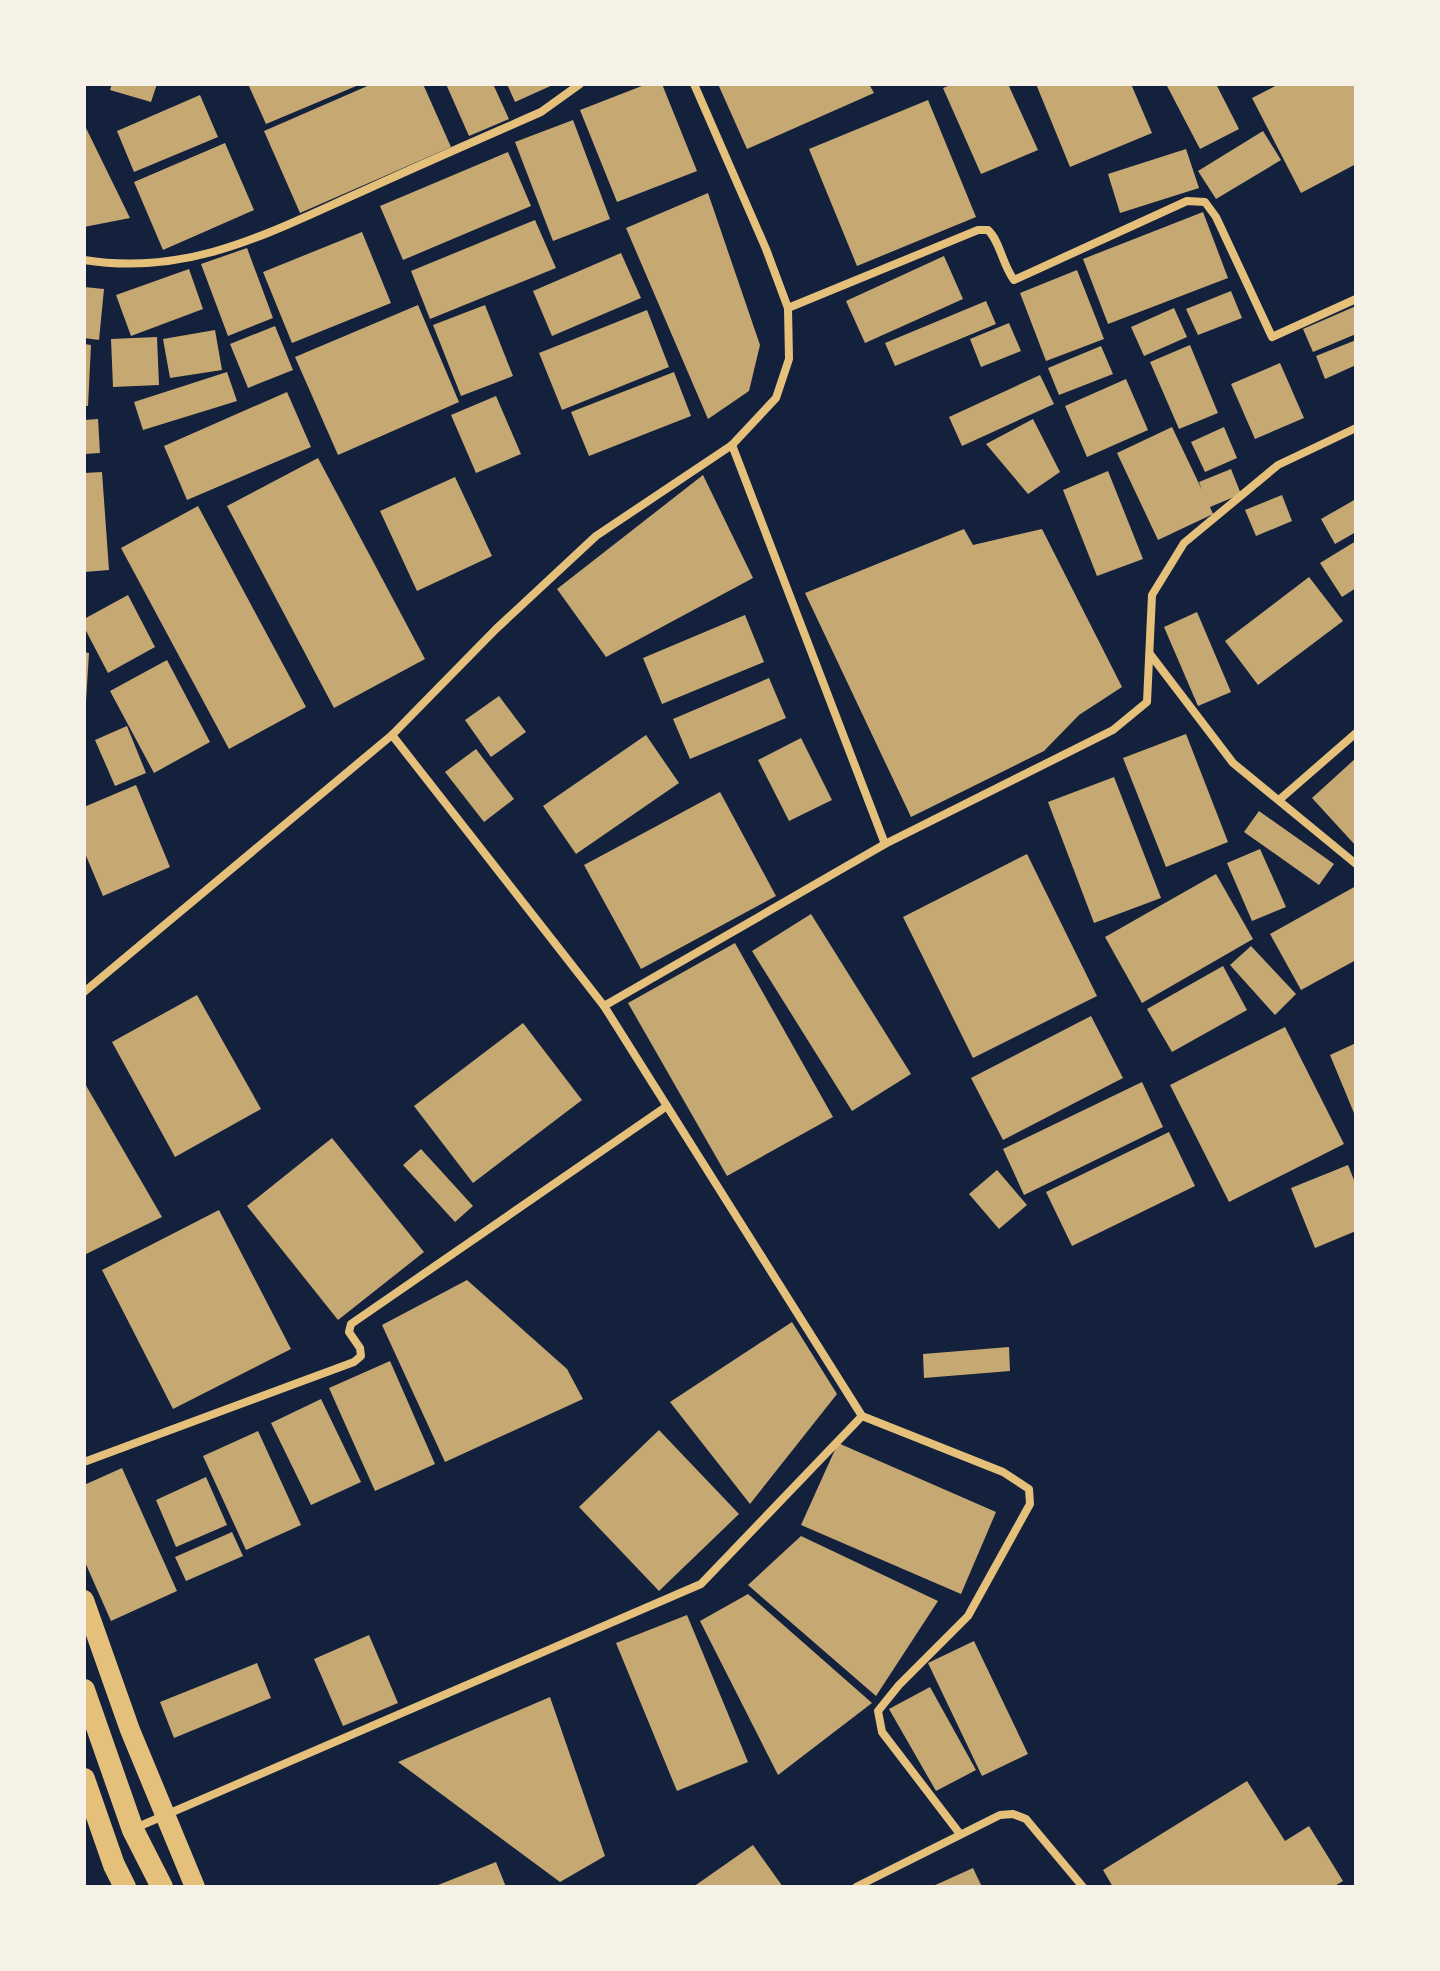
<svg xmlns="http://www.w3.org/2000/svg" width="1440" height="1971" viewBox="0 0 1440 1971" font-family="Jost,sans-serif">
<rect width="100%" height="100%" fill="#14213d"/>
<g fill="#c6a872">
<polygon points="112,84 157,84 151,102 110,90"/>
<polygon points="248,84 361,84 266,124"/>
<polygon points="372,84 423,84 451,147 300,213 264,131"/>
<polygon points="446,84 493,84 509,119 469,136"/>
<polygon points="507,84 555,84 515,102"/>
<polygon points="647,84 662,84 697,171 617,202 580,110"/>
<polygon points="718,84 869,84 874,93 747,149"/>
<polygon points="953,84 1008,84 1038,150 981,174 943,88"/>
<polygon points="1036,84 1131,84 1152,133 1070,167"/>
<polygon points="1166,84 1216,84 1239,129 1200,149"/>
<polygon points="1279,84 1356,84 1356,164 1301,193 1252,98"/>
<polygon points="200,95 218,137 134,172 117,131"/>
<polygon points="928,100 976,217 857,266 809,149"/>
<polygon points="573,120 610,219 553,241 515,142"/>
<polygon points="85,126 130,218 84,227"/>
<polygon points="1263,131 1281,160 1216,199 1198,171"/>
<polygon points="225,143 254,210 163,250 134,182"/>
<polygon points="1186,149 1199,188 1120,213 1108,174"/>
<polygon points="508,152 531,206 403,260 380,206"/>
<polygon points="708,193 760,345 749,391 708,419 626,228"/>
<polygon points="1203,212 1228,278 1108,324 1083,259"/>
<polygon points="535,220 556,268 430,319 411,271"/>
<polygon points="362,232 391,303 292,343 263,272"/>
<polygon points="247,248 273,318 228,336 201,264"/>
<polygon points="621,253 641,298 552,336 533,291"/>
<polygon points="944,256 963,299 865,343 846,301"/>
<polygon points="189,269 203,309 131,336 116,295"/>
<polygon points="1077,270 1104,339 1046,361 1020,293"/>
<polygon points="84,287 104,289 99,340 84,338"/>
<polygon points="1231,291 1242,318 1198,335 1186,309"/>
<polygon points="986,301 996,324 895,366 885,343"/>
<polygon points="418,305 459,402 338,455 295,357"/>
<polygon points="485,305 513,376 461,396 433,325"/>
<polygon points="1356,306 1356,334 1313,352 1303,329"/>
<polygon points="1174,308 1187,337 1144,356 1131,327"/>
<polygon points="647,310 669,367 562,410 539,353"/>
<polygon points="1009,323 1021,351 981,367 970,339"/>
<polygon points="275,326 293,370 248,388 230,344"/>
<polygon points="215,330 222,370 170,378 163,339"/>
<polygon points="157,337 159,385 113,387 111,339"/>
<polygon points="1356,340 1356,365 1325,379 1316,356"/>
<polygon points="84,344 91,345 88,406 84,406"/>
<polygon points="1190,345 1218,413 1179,429 1150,362"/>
<polygon points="1101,346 1113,374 1059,395 1048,368"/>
<polygon points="1280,363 1304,418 1255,439 1231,384"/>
<polygon points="227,372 237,401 143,430 134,402"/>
<polygon points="674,372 691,416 589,456 571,412"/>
<polygon points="1040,375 1054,404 962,446 949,417"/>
<polygon points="1126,379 1148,430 1087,457 1065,406"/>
<polygon points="287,392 311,447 187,500 164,446"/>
<polygon points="496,396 521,454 476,473 451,415"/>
<polygon points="98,419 100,453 84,454 84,420"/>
<polygon points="1033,419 1060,472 1028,494 986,444"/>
<polygon points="1172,427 1202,490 1199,482 1231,469 1241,494 1210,507 1213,514 1158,540 1117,453"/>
<polygon points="1224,427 1237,458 1205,472 1191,442"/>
<polygon points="318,458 425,659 334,708 227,506"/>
<polygon points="1108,471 1143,559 1097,576 1063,490"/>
<polygon points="102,472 109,570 84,572 84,473"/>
<polygon points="703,475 753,578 606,657 557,589"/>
<polygon points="455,477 492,556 417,591 380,511"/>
<polygon points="1282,495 1292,521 1256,536 1245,510"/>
<polygon points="1356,499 1356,532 1335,544 1321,519"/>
<polygon points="198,506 306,707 229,749 121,548"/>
<polygon points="964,529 973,545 1042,529 1122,687 1079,715 1044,751 911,817 805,593"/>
<polygon points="1356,541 1356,588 1342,597 1320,563"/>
<polygon points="1309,577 1343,621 1258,685 1225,641"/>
<polygon points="128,595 155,647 108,673 84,627 84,619"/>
<polygon points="1197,612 1231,692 1198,706 1164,627"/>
<polygon points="745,615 764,662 662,704 643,658"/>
<polygon points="84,652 89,653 86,701 84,701"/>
<polygon points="167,660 210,742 154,773 110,691"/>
<polygon points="769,678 786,718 690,759 673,719"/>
<polygon points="499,696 526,732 491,757 465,720"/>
<polygon points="127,726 146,773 115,786 95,740"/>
<polygon points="1186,734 1228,842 1166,867 1123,758"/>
<polygon points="646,735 679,783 576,854 543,806"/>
<polygon points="801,738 832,800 789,821 758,760"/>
<polygon points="476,749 514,799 484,822 445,772"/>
<polygon points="1356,758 1356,846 1312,798"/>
<polygon points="1114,777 1161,898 1094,923 1048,802"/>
<polygon points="136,785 170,867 103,896 84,851 84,807"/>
<polygon points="720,792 776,896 641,969 584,865"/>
<polygon points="1259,811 1334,864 1319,885 1244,832"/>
<polygon points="1260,849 1286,907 1252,921 1227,863"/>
<polygon points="1027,854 1097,996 973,1058 903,917"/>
<polygon points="1216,874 1253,939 1142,1003 1105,937"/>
<polygon points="1356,886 1356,960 1301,990 1270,934"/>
<polygon points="811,914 911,1074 852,1111 752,951"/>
<polygon points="735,943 833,1117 727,1176 628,1003"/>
<polygon points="1251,946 1296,994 1275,1015 1230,965"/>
<polygon points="1223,966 1247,1010 1172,1052 1147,1009"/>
<polygon points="197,995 261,1109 175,1157 112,1042"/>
<polygon points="1091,1016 1123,1078 1003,1140 971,1078"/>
<polygon points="523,1023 582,1100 473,1183 414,1106"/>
<polygon points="1285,1027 1344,1144 1229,1202 1170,1085"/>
<polygon points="1356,1043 1356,1118 1330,1055"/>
<polygon points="84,1082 162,1217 84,1255"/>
<polygon points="1142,1082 1163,1127 1024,1195 1003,1149"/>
<polygon points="1169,1132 1195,1186 1072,1246 1046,1192"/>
<polygon points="332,1138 424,1252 338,1320 247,1206"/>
<polygon points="421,1149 473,1206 455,1222 403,1165"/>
<polygon points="1348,1165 1356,1185 1356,1231 1315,1248 1291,1188"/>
<polygon points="997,1170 1027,1205 999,1229 969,1194"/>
<polygon points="219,1210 291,1349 173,1409 102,1270"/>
<polygon points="467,1280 567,1369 583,1399 445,1462 382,1325"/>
<polygon points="792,1322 837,1394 750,1504 670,1402"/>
<polygon points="1009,1347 1010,1371 924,1378 923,1354"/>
<polygon points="390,1361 435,1464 375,1491 329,1388"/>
<polygon points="321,1399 361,1482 311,1505 271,1423"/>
<polygon points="659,1430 739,1514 659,1591 579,1507"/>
<polygon points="258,1431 301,1525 246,1550 203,1456"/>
<polygon points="838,1443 996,1512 961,1594 801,1525"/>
<polygon points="122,1468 177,1591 111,1621 84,1560 84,1485"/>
<polygon points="206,1477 227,1525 176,1547 156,1500"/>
<polygon points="232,1532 243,1556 186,1581 175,1557"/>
<polygon points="801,1536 938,1601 876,1696 748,1585"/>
<polygon points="748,1594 872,1703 778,1775 700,1621"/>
<polygon points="687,1615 748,1762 677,1791 616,1643"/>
<polygon points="369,1635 398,1703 343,1726 314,1659"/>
<polygon points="974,1641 1028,1754 982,1776 928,1663"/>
<polygon points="257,1663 271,1698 174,1738 160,1702"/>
<polygon points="930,1687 976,1770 936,1791 889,1709"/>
<polygon points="550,1697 605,1856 560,1882 398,1762"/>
<polygon points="1247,1781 1285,1841 1309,1826 1343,1881 1333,1887 1113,1887 1103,1870"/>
<polygon points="753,1845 783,1887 693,1887"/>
<polygon points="496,1862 506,1887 433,1887"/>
<polygon points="973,1868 982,1887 931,1887"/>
</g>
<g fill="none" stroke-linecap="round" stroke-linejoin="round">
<g stroke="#e5c07b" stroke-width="8">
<path d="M 84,260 C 190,277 270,232 363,191 C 422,164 482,138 541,112 L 580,84"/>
<path d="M 788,308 L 978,230 L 988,230 C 1000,241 1002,264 1014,280 L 1187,201 L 1205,202 L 1216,217 L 1272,337 L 1356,299"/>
<polyline points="732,445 885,844"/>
<polyline points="1150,654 1233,763 1356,864"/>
<polyline points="392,735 604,1006 862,1416 1003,1472 1029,1489 1030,1504 968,1616 899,1685 878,1711 882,1732 960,1834"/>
<polyline points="1279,800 1356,733"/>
<polyline points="84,992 392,735 496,629 596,536 732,445 776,398 789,359 788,308 766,249 694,84"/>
<polyline points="604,1006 885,844 1113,730 1147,702 1152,595 1184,543 1278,465 1356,428"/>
<polyline points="84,1462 354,1362 361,1356 360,1348 349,1332 351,1324 667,1106"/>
<polyline points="133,1829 701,1584 862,1416"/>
<polyline points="856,1887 1000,1815 1013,1814 1026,1819 1083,1887"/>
</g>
<polyline stroke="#e5c07b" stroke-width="20" points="84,1600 130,1730 195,1887"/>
<g stroke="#e5c07b" stroke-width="22">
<polyline points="84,1690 133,1830 162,1887"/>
<polyline points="84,1779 114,1865 125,1887"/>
</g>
</g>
<rect width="1440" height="1971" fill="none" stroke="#f6f1e7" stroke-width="172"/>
</svg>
